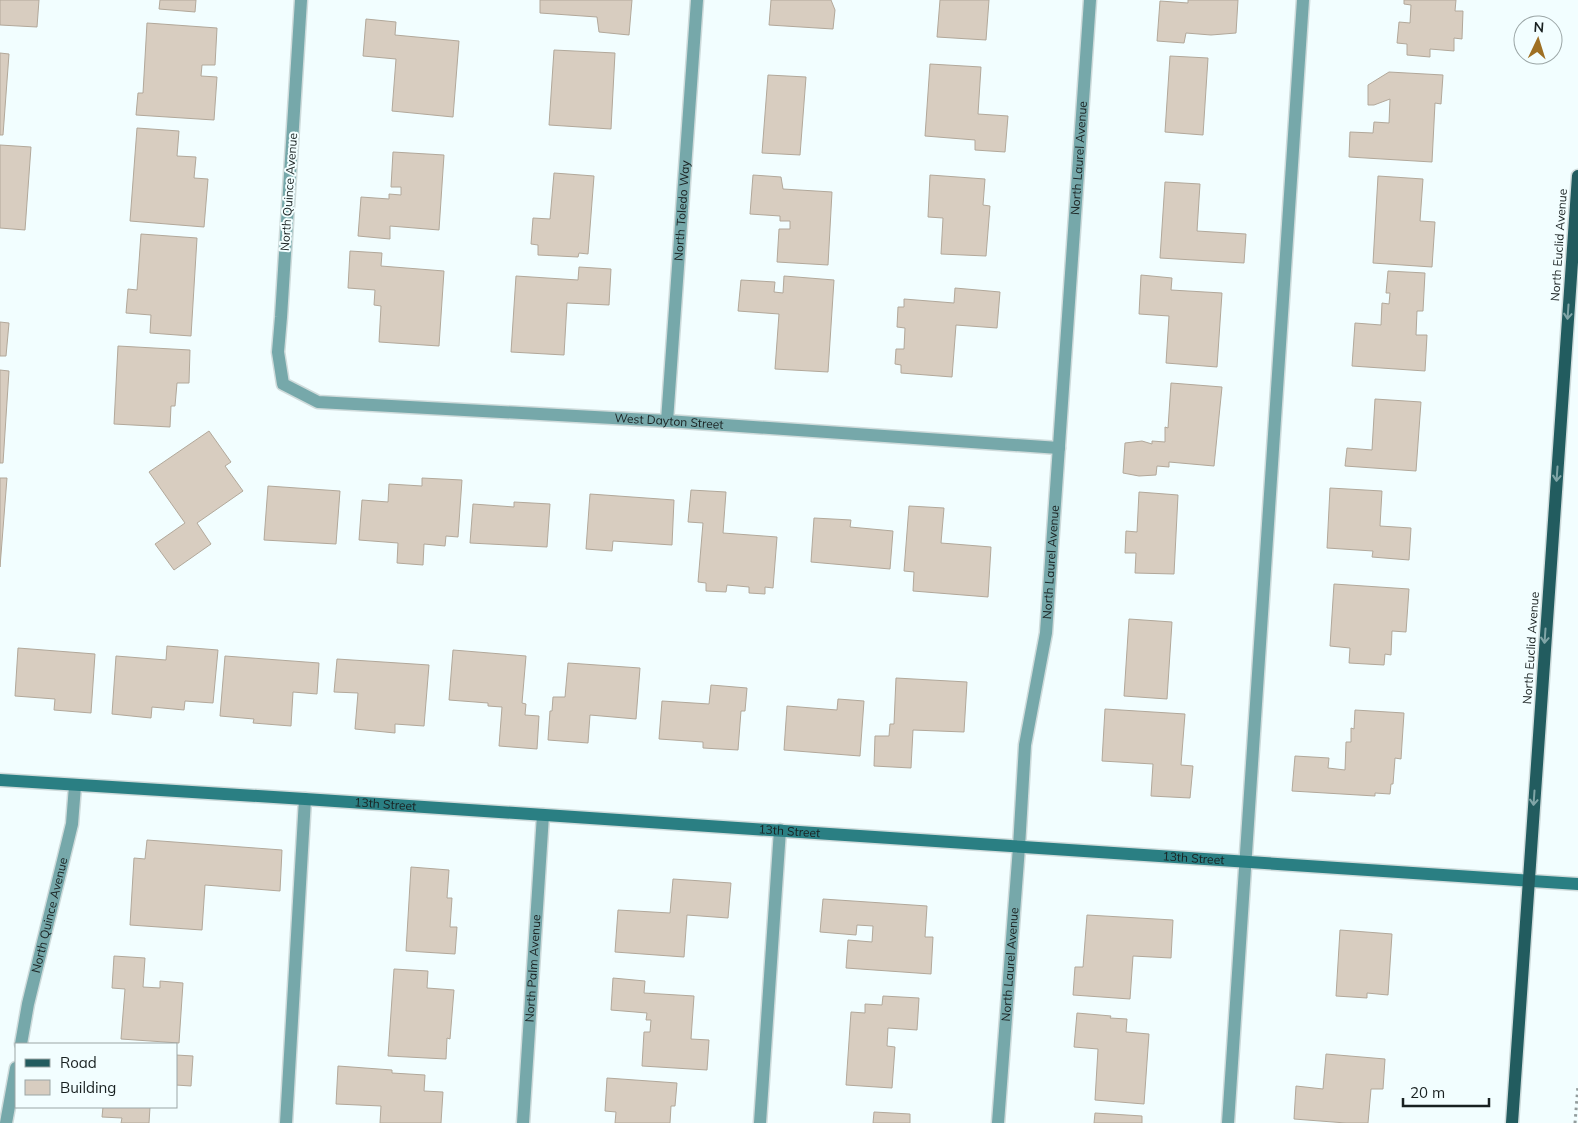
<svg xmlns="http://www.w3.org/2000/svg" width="1578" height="1123" viewBox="0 0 1578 1123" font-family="Mulish,sans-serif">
<rect width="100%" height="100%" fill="#f2feff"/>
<g fill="#d8cdc0" stroke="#b2a89a">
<polygon points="0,0 39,0 37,27 0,25"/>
<polygon points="160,0 196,0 195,12 159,9"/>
<polygon points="540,0 632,0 629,35 599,32 597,17 540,13"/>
<polygon points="771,0 831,0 835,10 833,29 769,25"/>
<polygon points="940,0 989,0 986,40 937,37"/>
<polygon points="1188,0 1238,0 1236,33 1211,35 1186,33 1184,43 1157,41 1160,1 1188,3"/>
<polygon points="1404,0 1456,0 1455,11 1463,11 1462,39 1454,38 1454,51 1430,49 1430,57 1407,55 1407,44 1397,43 1399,22 1410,23 1411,5 1404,4"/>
<polygon points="366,19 396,22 395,35 459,41 453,117 392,111 396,59 363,56"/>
<polygon points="147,23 217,28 215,65 202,65 201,76 217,77 214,120 136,115 138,93 143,93"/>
<polygon points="554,50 615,53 611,129 549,125"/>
<polygon points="0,53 9,54 3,135 0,135"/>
<polygon points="1170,56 1208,58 1203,135 1165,132"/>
<polygon points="930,64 981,67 978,114 1008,116 1005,152 975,150 975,140 925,136"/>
<polygon points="1389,72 1443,75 1441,104 1435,103 1432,162 1349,157 1350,132 1373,133 1374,122 1389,123 1390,99 1374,105 1368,105 1368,85"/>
<polygon points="768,75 806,77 800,155 762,153"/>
<polygon points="137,128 179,131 177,156 196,157 194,178 208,179 204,227 130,221"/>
<polygon points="0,145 31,147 25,230 0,228"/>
<polygon points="393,152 444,155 439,230 390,226 390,239 358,236 361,197 389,199 389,194 401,195 401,187 391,187"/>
<polygon points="554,173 594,176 588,254 579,253 578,257 538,255 538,245 531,244 533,218 550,219"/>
<polygon points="753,175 781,177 783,189 832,192 828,265 777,262 779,229 790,229 790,221 780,221 780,216 750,214"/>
<polygon points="930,175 985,179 983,205 990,206 986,256 941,254 943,218 928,217"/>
<polygon points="1378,176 1423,179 1420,221 1435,222 1432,267 1373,263"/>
<polygon points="1165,182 1200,184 1197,231 1246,234 1244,263 1160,258"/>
<polygon points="141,234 197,238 191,336 150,333 151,315 126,313 128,289 137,290"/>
<polygon points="350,251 382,253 381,266 444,271 439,346 379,342 381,306 374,305 375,290 348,288"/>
<polygon points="579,267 611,269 609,305 567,303 564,355 511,352 516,276 578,280"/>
<polygon points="1388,271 1425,273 1423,311 1417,311 1416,335 1427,335 1425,371 1352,366 1355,323 1381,325 1382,303 1389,304 1390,293 1386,293"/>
<polygon points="1141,275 1172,278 1171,290 1222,293 1217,367 1166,363 1169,316 1139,314"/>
<polygon points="784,276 834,280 828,372 775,369 779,314 738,311 741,280 775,282 774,292 783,293"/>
<polygon points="955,288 1000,292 997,328 956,325 952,377 901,373 901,365 895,364 896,349 904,349 905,328 897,327 898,307 904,307 904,299 954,303"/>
<polygon points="0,322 9,323 6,356 0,356"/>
<polygon points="118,346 190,350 189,383 177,383 175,406 171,406 170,427 114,424"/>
<polygon points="0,370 9,371 3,463 0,463"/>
<polygon points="1171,383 1222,387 1214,466 1169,462 1169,467 1157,466 1156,475 1139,476 1123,473 1125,443 1142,441 1152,444 1152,441 1165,442 1165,427 1168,428"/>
<polygon points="1375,399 1421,402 1416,471 1345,466 1347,448 1372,450"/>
<polygon points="209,431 231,462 225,466 243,491 197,523 211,544 174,570 155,544 185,523 149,472"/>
<polygon points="0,478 7,478 0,567"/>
<polygon points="422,478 462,480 458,537 446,536 445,546 424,544 423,565 397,563 398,543 359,540 362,500 388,502 389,484 422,486"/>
<polygon points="268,486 340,491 336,544 264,540"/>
<polygon points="1330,488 1382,491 1380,526 1411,528 1409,560 1372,557 1373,551 1327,548"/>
<polygon points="691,490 726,492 723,533 777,537 773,588 765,587 765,594 749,593 749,587 727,585 726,592 706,591 706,583 698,582 703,523 688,522"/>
<polygon points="1139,492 1178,495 1174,574 1135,573 1136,553 1125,553 1126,531 1137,532"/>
<polygon points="590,494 674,500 672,545 613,541 612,551 586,549"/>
<polygon points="514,502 550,504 547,547 470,543 473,504 514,507"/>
<polygon points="909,506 944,508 941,543 991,547 988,597 913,591 914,572 904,571"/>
<polygon points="814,518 851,520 850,527 893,531 890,569 811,562"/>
<polygon points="1334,584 1409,589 1406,632 1392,631 1391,655 1385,654 1384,665 1349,663 1350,648 1330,646"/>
<polygon points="1129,619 1172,622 1167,699 1124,696"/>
<polygon points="167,646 218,650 213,703 185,701 184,710 152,707 151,718 112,714 116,656 166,660"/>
<polygon points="18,648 95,654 91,713 54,710 55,699 15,696"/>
<polygon points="453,650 526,656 522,703 526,704 525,715 539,716 537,749 499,746 502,707 488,706 488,703 449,700"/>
<polygon points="225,656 319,663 317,694 293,692 291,726 253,723 254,719 220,716"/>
<polygon points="337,659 429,665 424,726 395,724 395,733 355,729 358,693 334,692"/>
<polygon points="568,663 640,668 636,719 590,715 588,743 548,740 550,711 552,711 553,697 565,697"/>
<polygon points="896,678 967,682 964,732 913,730 911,768 874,766 875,736 889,736 890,724 894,724"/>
<polygon points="711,685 747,688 745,711 741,711 738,750 703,748 703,742 659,739 662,701 709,704"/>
<polygon points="838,699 864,701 860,756 784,750 787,706 837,710"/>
<polygon points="1105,709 1185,714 1181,765 1193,766 1190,798 1151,796 1153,764 1102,761"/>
<polygon points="1355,710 1404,713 1401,759 1395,758 1393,784 1391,784 1390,794 1375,793 1375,796 1292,791 1295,756 1329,758 1328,768 1345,770 1346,742 1351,742 1351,728 1354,729"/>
<polygon points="147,840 282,850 280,891 205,885 202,930 130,925 134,858 145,859"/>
<polygon points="411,867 449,870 447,898 452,898 450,927 457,927 455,954 406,951"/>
<polygon points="673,879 731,883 728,918 687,915 684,957 615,952 618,910 670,913"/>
<polygon points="823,899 927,906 925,937 933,937 931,974 846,968 848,940 872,942 873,926 857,925 856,935 820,932"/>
<polygon points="1087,915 1173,920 1171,958 1133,956 1130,999 1073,995 1075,967 1083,967"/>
<polygon points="1340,930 1392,934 1388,995 1367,993 1367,998 1336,996"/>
<polygon points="114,956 145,958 143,987 160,988 160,981 183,983 179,1043 121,1039 125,989 112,988"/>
<polygon points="394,969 428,971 427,988 454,990 450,1039 447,1038 446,1059 388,1056"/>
<polygon points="613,978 645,981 644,993 694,996 691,1039 709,1040 707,1070 642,1066 644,1032 650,1032 651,1020 646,1020 647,1013 611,1010"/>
<polygon points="883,996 919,998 917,1030 888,1028 887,1046 895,1047 892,1088 846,1085 851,1012 865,1013 865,1004 882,1005"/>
<polygon points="1077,1013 1111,1016 1110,1018 1127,1019 1126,1032 1149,1034 1144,1104 1095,1100 1098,1049 1074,1047"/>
<polygon points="1326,1054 1385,1059 1383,1089 1371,1089 1368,1123 1346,1123 1294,1119 1296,1086 1323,1089"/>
<polygon points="176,1055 193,1056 191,1086 176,1085"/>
<polygon points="338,1066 392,1070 392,1073 425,1075 424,1091 443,1092 441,1123 380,1123 381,1106 336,1104"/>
<polygon points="607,1078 677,1083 675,1106 671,1106 670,1123 615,1123 616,1112 605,1111"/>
<polygon points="103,1107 150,1107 149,1123 121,1123 122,1118 102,1117"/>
<polygon points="874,1112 910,1114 910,1123 873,1123"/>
<polygon points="1095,1113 1142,1116 1142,1123 1094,1123"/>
</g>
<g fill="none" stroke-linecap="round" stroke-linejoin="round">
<g stroke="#cfdbdb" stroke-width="15">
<g id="lane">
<polyline points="286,1123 305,799"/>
<polyline points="760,1123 780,830"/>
<polyline points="1228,1123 1303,0"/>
</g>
</g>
<g stroke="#cfdbdb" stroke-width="15">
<g id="street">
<path id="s1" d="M 301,0 L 281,317 L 278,352 L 283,384 L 318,402 L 667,421 L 1059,448"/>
<path id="s2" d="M 667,421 L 697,0"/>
<path id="s3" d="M 21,1044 L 28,1004 L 72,824 L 75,786"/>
<polyline points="6,1123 16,1068"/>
<path id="s4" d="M 523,1123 L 543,815"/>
<path id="s5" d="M 998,1123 L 1019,847 L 1025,745 L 1046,633 L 1090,0"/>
</g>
</g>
<g stroke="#cfdbdb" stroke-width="15">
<g id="secondary">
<path id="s6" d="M 0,780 L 305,799 L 1578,884"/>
</g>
</g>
<g stroke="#cfdbdb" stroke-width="15">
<polyline id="primary" points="1512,1123 1578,176"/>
</g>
<polyline stroke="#929c9c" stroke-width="3" stroke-dasharray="2.5 4" stroke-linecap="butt" points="1575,1123 1578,1085"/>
<use href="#lane" stroke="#76a8aa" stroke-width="12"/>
<use href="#street" stroke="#76a8aa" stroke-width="12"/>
<use href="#secondary" stroke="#2a7f83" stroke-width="12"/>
<use href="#primary" stroke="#225c5f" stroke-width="12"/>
</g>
<defs><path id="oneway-shaft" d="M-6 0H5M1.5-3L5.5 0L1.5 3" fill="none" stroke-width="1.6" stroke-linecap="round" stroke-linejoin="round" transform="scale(1.25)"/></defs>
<g stroke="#80a5a7">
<use href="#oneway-shaft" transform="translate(1568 312) rotate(94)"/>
<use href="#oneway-shaft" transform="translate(1557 474) rotate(94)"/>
<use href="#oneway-shaft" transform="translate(1545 636) rotate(94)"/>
<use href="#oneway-shaft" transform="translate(1534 798) rotate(94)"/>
</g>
<g text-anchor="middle" stroke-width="4" stroke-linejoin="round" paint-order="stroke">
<g font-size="12" fill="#192121" stroke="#f2feff">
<text dy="4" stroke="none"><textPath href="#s5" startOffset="969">North Laurel Avenue</textPath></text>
<text transform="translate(289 192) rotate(-86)" y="4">North Quince Avenue</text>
<text dy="4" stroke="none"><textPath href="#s2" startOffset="211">North Toledo Way</textPath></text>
<text transform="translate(1559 245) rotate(-86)" y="4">North Euclid Avenue</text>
<text dy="4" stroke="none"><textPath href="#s1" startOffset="776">West Dayton Street</textPath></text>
<text dy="4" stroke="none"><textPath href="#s5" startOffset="564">North Laurel Avenue</textPath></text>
<text transform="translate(1531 648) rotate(-86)" y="4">North Euclid Avenue</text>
<text dy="4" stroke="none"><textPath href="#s6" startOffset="386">13th Street</textPath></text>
<text dy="4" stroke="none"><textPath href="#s6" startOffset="791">13th Street</textPath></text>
<text dy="4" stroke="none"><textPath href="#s6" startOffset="1196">13th Street</textPath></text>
<text dy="4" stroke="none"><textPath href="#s3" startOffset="132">North Quince Avenue</textPath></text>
<text dy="4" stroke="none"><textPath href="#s5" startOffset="159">North Laurel Avenue</textPath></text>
<text dy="4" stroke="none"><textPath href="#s4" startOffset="155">North Palm Avenue</textPath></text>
</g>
</g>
<rect x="15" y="1043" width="162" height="65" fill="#f2feff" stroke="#9ba6a6"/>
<rect x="25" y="1059" width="25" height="8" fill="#225c5f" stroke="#9ba6a6"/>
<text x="60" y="1068" font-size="15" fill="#192121">Road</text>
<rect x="25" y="1080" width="25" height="15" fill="#d8cdc0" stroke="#9ba6a6"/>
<text x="60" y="1093" font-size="15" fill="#192121">Building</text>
<g transform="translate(1538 40) rotate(4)"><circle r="24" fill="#f2feff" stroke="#9ba6a6"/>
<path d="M0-4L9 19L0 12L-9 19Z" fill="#9f7023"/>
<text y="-8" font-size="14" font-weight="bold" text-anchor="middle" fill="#192121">N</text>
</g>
<path d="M1403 1098v8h86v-8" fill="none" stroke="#192121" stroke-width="2.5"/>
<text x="1410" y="1098" font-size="15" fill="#192121" stroke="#f2feff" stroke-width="4" paint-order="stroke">20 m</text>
</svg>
